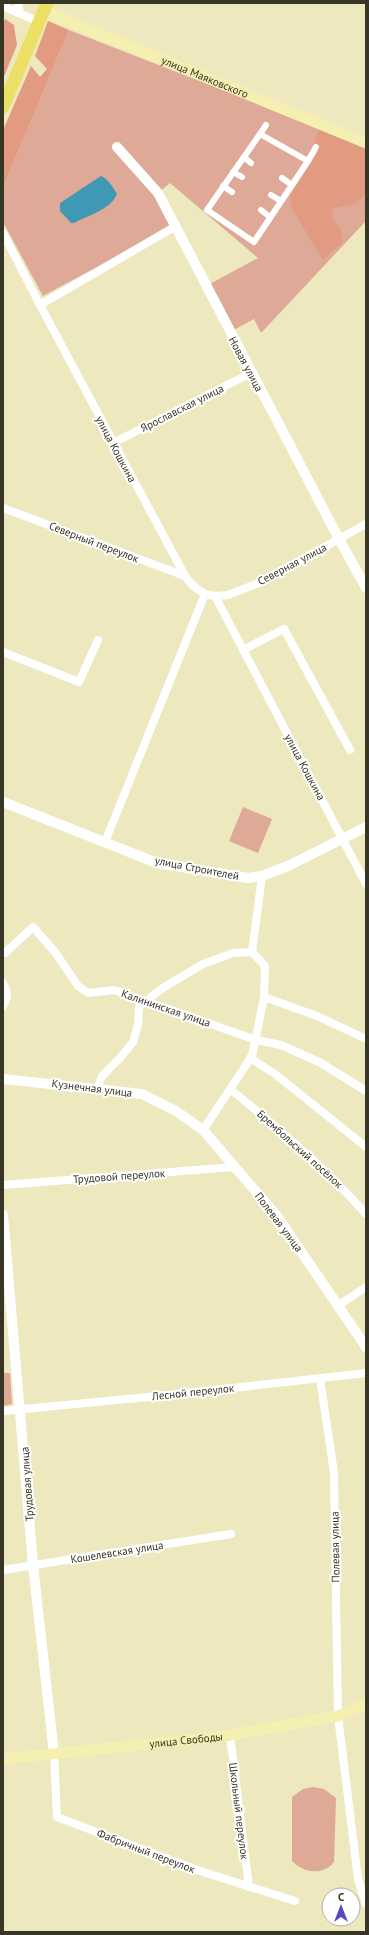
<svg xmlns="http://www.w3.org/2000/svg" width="369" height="1935" viewBox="0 0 369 1935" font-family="'PT Sans',sans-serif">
<rect width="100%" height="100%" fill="#eee8be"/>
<g fill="#deaa97">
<polygon points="69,30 366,146 366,221 261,333 254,319 230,332 206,286 258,258 170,183 158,193 173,226 43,296 3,222 3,188"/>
<polygon points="243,807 272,819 258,853 229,841"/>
<polygon points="3,1373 10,1373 12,1404 3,1406"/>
<path d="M 313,1787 L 324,1789 L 336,1798 L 334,1862 C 323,1876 303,1873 292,1861 L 292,1797 L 303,1789 Z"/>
</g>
<g fill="#e29b80">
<polygon points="5,19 14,25 17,45 3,79 3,25"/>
<polygon points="48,21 69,30 3,188 3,130 31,66 40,77 47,69 35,56"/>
<polygon points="320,127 366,146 366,194 355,204 332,209 334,222 341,229 343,242 323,260 291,207 290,196 317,154 318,148 314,143"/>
</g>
<path fill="#3f99b5" d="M 101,176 C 108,179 113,187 117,194 C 110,210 89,215 74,223 L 71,223 L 60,211 L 60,203 Z"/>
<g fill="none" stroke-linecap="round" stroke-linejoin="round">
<g stroke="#fff" stroke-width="6">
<polygon points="260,134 308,161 254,242 207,210"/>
<polyline points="260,134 266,125"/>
<polyline points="244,157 251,163"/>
<polyline points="308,161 316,147"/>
<polyline points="233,172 242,177"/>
<polyline points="282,178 292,185"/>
<polyline points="223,186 232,192"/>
<polyline points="271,195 281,201"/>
<polyline points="261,210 270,217"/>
</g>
<g stroke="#fff" stroke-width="8">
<polyline points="18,3 20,13"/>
<polyline points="3,6 39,22"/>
<path d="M 3,233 L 40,305 L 185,576 C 194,588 201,594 215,596 L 366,884"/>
<polyline points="40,305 176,226"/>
<polyline points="113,443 251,373"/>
<polyline points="3,508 185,576"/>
<polyline points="215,596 228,595 259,583 366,524"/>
<polyline points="243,650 284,629 350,750"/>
<polyline points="3,652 79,682 98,640"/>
<polyline points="105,842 205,594"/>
<polyline points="5,953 33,927 55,952 78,986 88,993 114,990 256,1040 281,1045 321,1063 366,1091"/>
<path d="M 3,983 C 8,991 8,997 3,1006"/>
<polyline points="264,997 317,1016 366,1039"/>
<polyline points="250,1058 275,1074 366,1147"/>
<polyline points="97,1089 102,1076 120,1058 133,1042 138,1025 139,1007 161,989 203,964 233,953 252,952"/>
<path d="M 230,1089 C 278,1128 324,1167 366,1214"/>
<polyline points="203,1130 252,1056 264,997 265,966 252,952 262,876"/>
<polyline points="3,1185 235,1167"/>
<polyline points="339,1305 366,1287"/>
<polyline points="320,1378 334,1473 338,1716 358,1879 366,1904"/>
<polyline points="3,1411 179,1394 366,1373"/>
<polyline points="3,1570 231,1534"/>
<polyline points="230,1735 249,1887"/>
<polyline points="54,1754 57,1817 200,1871 295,1901"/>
</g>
<g stroke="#fff" stroke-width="10">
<polyline points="117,147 158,193 339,539 366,588"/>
<polyline points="3,802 157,863 248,878 262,876 288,866 366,827"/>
<polyline points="3,1079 142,1094 176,1111 203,1130 277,1216 366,1347"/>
<polyline points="3,1215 33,1565 54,1754"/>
</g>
<g stroke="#f5efb2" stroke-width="11">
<path id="s1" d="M 44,11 L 366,143"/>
<path id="s2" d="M 3,1759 L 225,1736 L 338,1716 L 366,1704"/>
</g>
<polyline stroke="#ecdf66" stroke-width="13" points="3,107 47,3"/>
</g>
<g text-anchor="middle" stroke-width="4" stroke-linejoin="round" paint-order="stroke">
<g font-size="11" fill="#373525" stroke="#fff">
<text dy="4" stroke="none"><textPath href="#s1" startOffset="174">улица Маяковского</textPath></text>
<text transform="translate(246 364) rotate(62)" y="4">Новая улица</text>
<text transform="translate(182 408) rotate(-27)" y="4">Ярославская улица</text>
<text transform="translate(116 449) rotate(62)" y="4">улица Кошкина</text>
<text transform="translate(94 542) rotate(21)" y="4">Северный переулок</text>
<text transform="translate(292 564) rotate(-28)" y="4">Северная улица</text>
<text transform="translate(305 767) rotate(62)" y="4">улица Кошкина</text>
<text transform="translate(197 868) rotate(11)" y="4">улица Строителей</text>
<text transform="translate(166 1008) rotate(19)" y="4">Калининская улица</text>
<text transform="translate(92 1088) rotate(7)" y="4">Кузнечная улица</text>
<text transform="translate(300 1149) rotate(42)" y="4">Брембольский посёлок</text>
<text transform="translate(119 1176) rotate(-4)" y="4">Трудовой переулок</text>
<text transform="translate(279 1222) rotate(53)" y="4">Полевая улица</text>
<text transform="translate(193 1392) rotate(-6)" y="4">Лесной переулок</text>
<text transform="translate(27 1484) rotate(-94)" y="4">Трудовая улица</text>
<text transform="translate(335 1547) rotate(-91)" y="4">Полевая улица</text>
<text transform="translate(117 1552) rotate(-9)" y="4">Кошелевская улица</text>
<text dy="4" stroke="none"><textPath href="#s2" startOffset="184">улица Свободы</textPath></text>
<text transform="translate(239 1811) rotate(83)" y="4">Школьный переулок</text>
<text transform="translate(146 1851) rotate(21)" y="4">Фабричный переулок</text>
</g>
</g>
<rect width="369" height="1935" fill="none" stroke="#373525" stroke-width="8"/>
<g transform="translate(341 1907)"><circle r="19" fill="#ffffff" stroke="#afaea8"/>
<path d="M0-3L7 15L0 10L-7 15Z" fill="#5549c1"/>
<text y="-6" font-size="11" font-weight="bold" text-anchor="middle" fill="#373525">С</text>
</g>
</svg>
